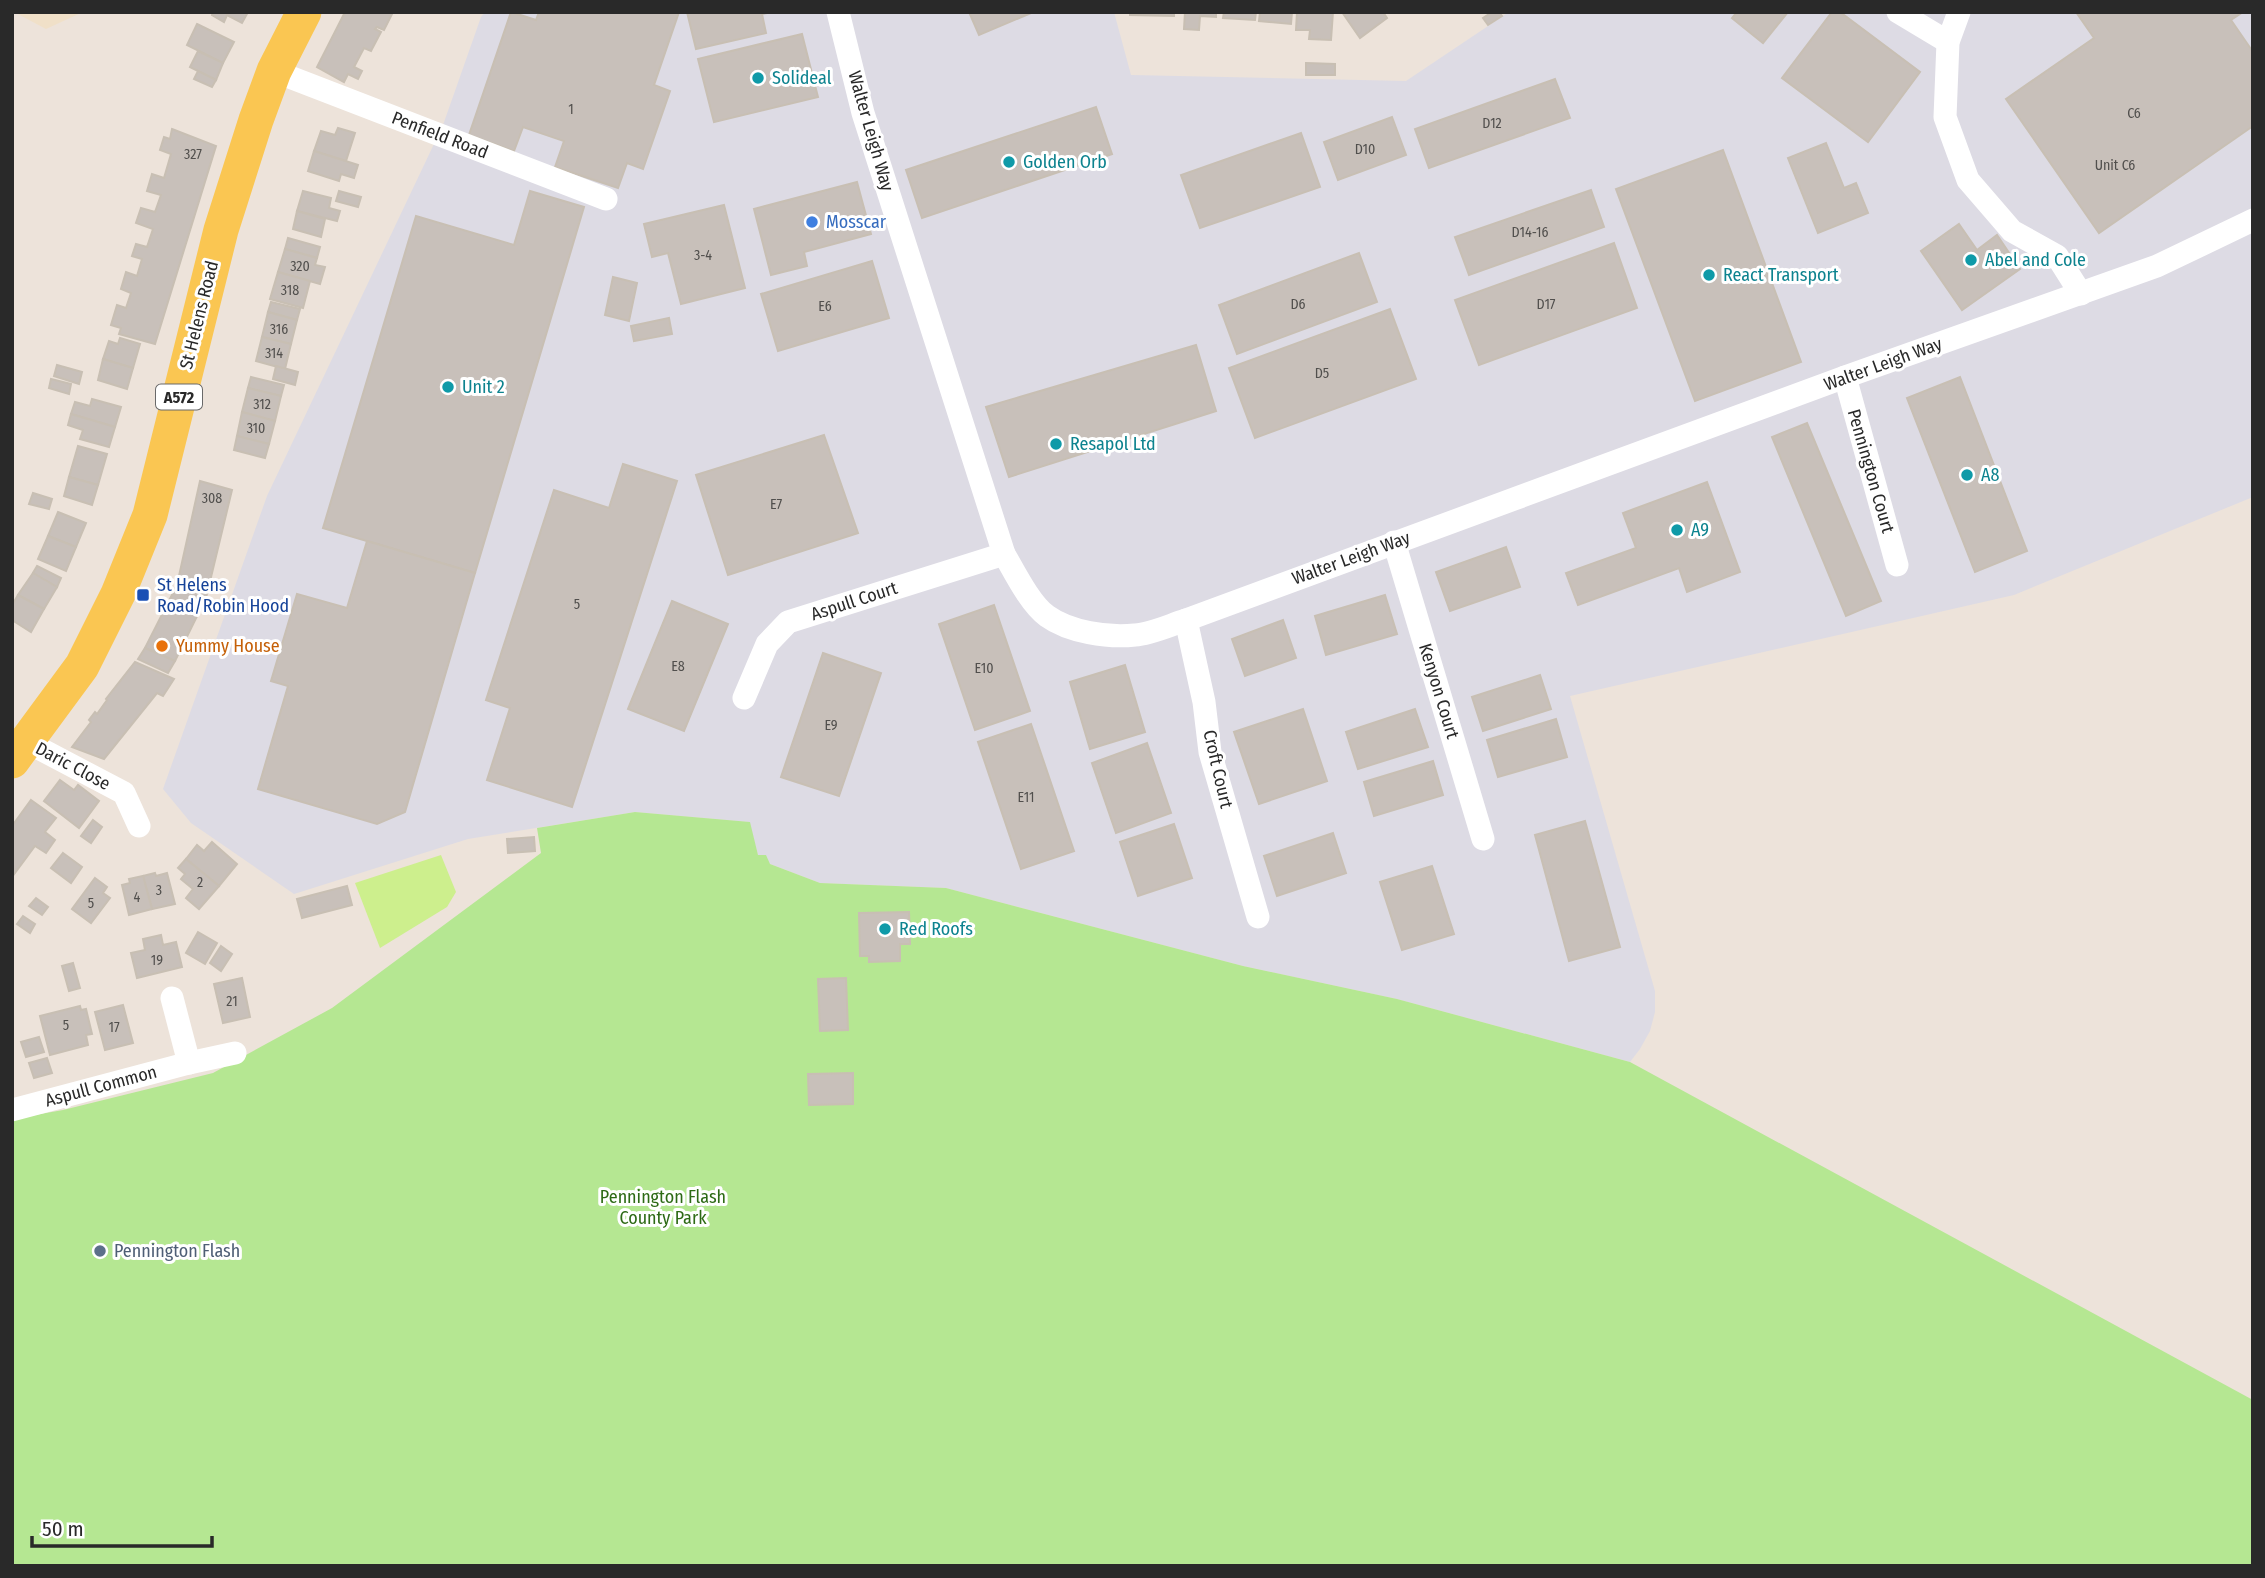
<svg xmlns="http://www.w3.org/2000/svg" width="2265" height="1578" viewBox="0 0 2265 1578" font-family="'Fira Sans Condensed',sans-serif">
<rect width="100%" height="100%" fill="#ede3da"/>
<polygon fill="#dddbe4" points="485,12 1114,12 1131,75 1406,81 1509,12 2253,12 2253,497 2014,595 1570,696 1655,991 1655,1012 1650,1031 1640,1049 1630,1062 1397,999 1243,966 946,888 820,883 770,864 758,855 749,822 635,812 468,839 294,894 191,823 163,789 267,496 443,125 481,17"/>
<polygon fill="#f0e0c8" points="14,12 83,12 46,29"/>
<polygon fill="#b5e792" points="635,812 750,822 758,855 766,855 770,864 820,883 946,888 1243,966 1397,999 1630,1062 2253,1400 2253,1566 12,1566 12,1119 63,1110 213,1073 332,1008 541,853 537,828"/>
<polygon fill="#cdef8d" points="441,855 456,892 447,907 380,948 355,883"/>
<g fill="#c8c0ba" stroke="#c8bfb3" stroke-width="2">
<polygon points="213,12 248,12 242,23 227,15 224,22 212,15"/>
<polygon points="345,12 393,12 384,30 377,27 375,29 381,32 371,51 364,48 354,67 362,71 358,79 348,74 344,82 317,67"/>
<polygon points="511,12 536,20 539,12 679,12 654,85 670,91 643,169 627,163 618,188 555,167 564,141 523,127 514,151 469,135"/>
<polygon points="687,12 772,12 762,14 766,33 696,49"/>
<polygon points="969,12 1031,12 1031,13 979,35"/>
<polygon points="1130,12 1174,12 1174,16 1130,15"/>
<polygon points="1185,12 1216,12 1216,17 1200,16 1199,30 1184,29"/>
<polygon points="1224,12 1256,12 1255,20 1223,18"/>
<polygon points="1260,12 1292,12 1291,24 1259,21"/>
<polygon points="1297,12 1333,12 1331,40 1309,39 1310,30 1296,30"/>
<polygon points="1342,12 1383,12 1387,18 1360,38"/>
<polygon points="1492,12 1499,12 1502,16 1488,25 1483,18"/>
<polygon points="1737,12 1788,12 1763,43 1732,18"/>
<polygon points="1832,12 1840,12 1920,72 1868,142 1782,78"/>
<polygon points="2076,12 2243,12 2231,20 2253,52 2253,126 2099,233 2006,99 2094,38"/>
<polygon points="197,24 234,42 223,63 187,45"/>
<polygon points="802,34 818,97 714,122 698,59"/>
<polygon points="198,51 223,63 216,80 190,67"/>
<polygon points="1306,63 1335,64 1335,75 1306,75"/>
<polygon points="198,71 216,80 212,87 194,79"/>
<polygon points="1555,79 1570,118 1429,168 1415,129"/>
<polygon points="1096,107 1112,154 922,218 906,170"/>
<polygon points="1392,117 1406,155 1338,180 1324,142"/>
<polygon points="338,128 355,133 346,161 314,151 321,131 335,135"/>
<polygon points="172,129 216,146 155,344 119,334 121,328 111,325 117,305 126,308 131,293 121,289 126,272 137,276 142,259 132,256 136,244 147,247 153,229 136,223 141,208 155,212 161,195 147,191 152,174 164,178 171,154 160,150 164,137 170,139"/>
<polygon points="1301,133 1320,187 1200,228 1181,175"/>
<polygon points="1826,143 1844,188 1856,183 1868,213 1818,233 1788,158"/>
<polygon points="1723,150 1801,362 1695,401 1616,189"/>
<polygon points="314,151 358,165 354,178 341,174 339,181 308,171"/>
<polygon points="857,182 871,234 804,252 807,266 771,275 754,209"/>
<polygon points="1591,190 1604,227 1469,275 1455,237"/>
<polygon points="303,191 331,198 329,208 340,211 337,221 297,211"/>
<polygon points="339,191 361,197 358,207 336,201"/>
<polygon points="530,191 584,207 475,573 323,528 416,216 514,245"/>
<polygon points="724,205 745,288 681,304 668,253 652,257 644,224"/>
<polygon points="297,211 325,219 321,237 293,229"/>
<polygon points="1959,224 1977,250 1997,235 2020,269 1962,310 1921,251"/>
<polygon points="288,238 320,247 317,258 285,249"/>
<polygon points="1614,243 1637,308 1479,365 1455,300"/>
<polygon points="285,249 317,258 315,265 325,267 320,284 278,272"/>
<polygon points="1359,253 1377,302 1237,354 1219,305"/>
<polygon points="872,261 889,318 778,351 761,294"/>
<polygon points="278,272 310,281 303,308 270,299"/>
<polygon points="613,277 637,283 629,321 605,315"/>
<polygon points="271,302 300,309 297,320 268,312"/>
<polygon points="1390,309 1416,379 1255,438 1229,368"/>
<polygon points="268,312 297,320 291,344 262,337"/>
<polygon points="669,318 672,334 634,341 631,326"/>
<polygon points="262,337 291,344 285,369 256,361"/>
<polygon points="120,338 140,344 133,368 103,359 109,341 118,344"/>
<polygon points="1196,345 1216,411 1009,477 986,407"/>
<polygon points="103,359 133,368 127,389 98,380"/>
<polygon points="57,365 82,372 79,384 54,376"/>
<polygon points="276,366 298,372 295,385 273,379"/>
<polygon points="251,377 284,385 281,396 248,388"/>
<polygon points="1960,377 2027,551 1975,572 1907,398"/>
<polygon points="51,379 71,384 69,394 49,388"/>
<polygon points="248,388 281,396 275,421 242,412"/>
<polygon points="92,399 121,407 115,427 71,414 75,402 90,406"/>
<polygon points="242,412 275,421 269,444 237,436"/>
<polygon points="71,414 115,427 109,447 80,439 83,430 68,425"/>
<polygon points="1807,423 1881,601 1846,616 1772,437"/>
<polygon points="824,435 858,533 728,575 696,475"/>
<polygon points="237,436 269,444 265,458 234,450"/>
<polygon points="78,446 107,454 98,485 69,477"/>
<polygon points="623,464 677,481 572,807 487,780 510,708 486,700 554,490 609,508"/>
<polygon points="69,477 98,485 92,505 64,496"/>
<polygon points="200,481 232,490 206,598 175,661 145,648 177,585"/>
<polygon points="1707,482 1740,572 1687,592 1679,568 1578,605 1566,573 1636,548 1623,513"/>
<polygon points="33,493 52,499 49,509 29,504"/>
<polygon points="58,512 86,523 76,547 48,536"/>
<polygon points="48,536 76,547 66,571 38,559"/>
<polygon points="367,541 475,573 405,812 377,824 258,789 288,686 271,681 297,594 347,608"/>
<polygon points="1506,547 1520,587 1450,611 1436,572"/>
<polygon points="37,566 61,578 57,587 33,573"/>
<polygon points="33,573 57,587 44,609 18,595"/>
<polygon points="18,595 44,609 31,632 12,620 12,605"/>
<polygon points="1385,595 1397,634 1326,655 1315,616"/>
<polygon points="672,601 728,624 684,731 628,709"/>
<polygon points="994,605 1030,711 975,730 939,624"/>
<polygon points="1283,620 1296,658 1245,676 1232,639"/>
<polygon points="145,648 175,661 168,673 138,659"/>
<polygon points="823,653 881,673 839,796 781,777"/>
<polygon points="135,662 174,679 163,696 157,693 104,759 72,747 91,722 89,720 95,712 97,714 107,700 106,699"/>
<polygon points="1125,665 1145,732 1090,749 1070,682"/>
<polygon points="1540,675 1551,709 1483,731 1472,697"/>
<polygon points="1303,709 1327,781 1259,804 1234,732"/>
<polygon points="1415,709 1428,747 1358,769 1346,732"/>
<polygon points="1556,719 1567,757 1498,777 1487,740"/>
<polygon points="1031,724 1074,851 1021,869 978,742"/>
<polygon points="1147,743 1171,813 1116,833 1092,763"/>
<polygon points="1433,761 1443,795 1374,816 1364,782"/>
<polygon points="60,780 74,790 78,785 99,801 79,828 44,801"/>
<polygon points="31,800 56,818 45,832 55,840 46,853 35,846 12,877 12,826"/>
<polygon points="93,820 102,827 91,843 81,836"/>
<polygon points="1585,821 1620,947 1569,961 1535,835"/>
<polygon points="1174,824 1192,878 1138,896 1120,842"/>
<polygon points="1333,833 1346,873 1277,896 1264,856"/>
<polygon points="534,837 535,851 508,853 507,839"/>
<polygon points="212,842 237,864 219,886 186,859 197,845 204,851"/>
<polygon points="63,853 82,867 71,883 51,868"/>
<polygon points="186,859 219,886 199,909 186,898 193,889 181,879 185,874 178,868"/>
<polygon points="1432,866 1454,934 1402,950 1380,882"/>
<polygon points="155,873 156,876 167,873 175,904 152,909 143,876"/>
<polygon points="143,876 152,909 129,915 122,885 130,883 129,879"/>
<polygon points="95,878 107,887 103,893 110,898 91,923 72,909"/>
<polygon points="347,886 352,905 302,918 297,899"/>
<polygon points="36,898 48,907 42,915 29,906"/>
<polygon points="909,912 910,944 900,944 900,961 869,962 869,956 860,956 859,913"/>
<polygon points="23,916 35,924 30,933 17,924"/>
<polygon points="198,932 217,943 205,964 186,953"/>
<polygon points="161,935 163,945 176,942 182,967 137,978 131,953 145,950 143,939"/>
<polygon points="221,946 232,954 221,971 210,963"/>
<polygon points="73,963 80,988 69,991 62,966"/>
<polygon points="242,978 250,1017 223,1023 214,984"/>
<polygon points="846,978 848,1030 820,1031 818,979"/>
<polygon points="123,1005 133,1043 105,1050 95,1012"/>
<polygon points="80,1006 81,1010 86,1009 92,1034 86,1035 88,1045 50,1055 40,1016"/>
<polygon points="39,1037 44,1052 26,1057 21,1042"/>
<polygon points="47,1058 52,1073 34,1078 29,1063"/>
<polygon points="853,1073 853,1104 809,1105 808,1074"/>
</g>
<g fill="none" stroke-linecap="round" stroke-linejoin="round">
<g stroke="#fff" stroke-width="23">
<path d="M 838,12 L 863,113 L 1004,554 C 1014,571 1030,604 1047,616 C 1069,632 1108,638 1135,635 C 1151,634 1170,625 1186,620 L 1845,377 L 2157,266 L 2253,220"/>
<polyline points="1898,12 1948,42"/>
<polyline points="1959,12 1948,42 1945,117 1968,180 2012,231 2057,256 2081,294"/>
<polyline points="274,71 606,199"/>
<polyline points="1845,377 1897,565"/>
<polyline points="1394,542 1483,839"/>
<polyline points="1186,620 1204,702 1210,752 1258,917"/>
<polyline points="744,698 767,644 788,622 1004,554"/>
<polyline points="27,742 124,793 139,826"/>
<polyline points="172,998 189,1063"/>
<polyline points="12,1110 189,1063 235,1053"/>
</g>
<polyline stroke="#fac652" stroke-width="35" points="12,761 82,666 118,594 150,515 221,230 256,120 274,71 304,12"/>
</g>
<g fill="#0f9aa8" stroke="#fff" stroke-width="2.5">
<circle cx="758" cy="78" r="7"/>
<circle cx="1009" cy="162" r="7"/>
<circle cx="1971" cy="260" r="7"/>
<circle cx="1709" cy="275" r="7"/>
<circle cx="448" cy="387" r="7"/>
<circle cx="1056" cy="444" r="7"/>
<circle cx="1967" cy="475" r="7"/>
<circle cx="1677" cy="530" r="7"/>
<circle cx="885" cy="929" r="7"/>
</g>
<circle fill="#3f7fe0" stroke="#fff" stroke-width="2.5" cx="812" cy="222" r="7"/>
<rect fill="#1a4fb4" stroke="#fff" stroke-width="2.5" x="136" y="588" width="14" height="14" rx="3.5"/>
<circle fill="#e8710a" stroke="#fff" stroke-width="2.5" cx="162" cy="646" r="7"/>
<circle fill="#5c6f8a" stroke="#fff" stroke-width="2.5" cx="100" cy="1251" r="7"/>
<g text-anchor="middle" stroke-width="6" stroke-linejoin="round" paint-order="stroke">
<g font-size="14" fill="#514f4d">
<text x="571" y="114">1</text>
<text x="2134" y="118">C6</text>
<text x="1492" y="128">D12</text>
<text x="1365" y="154">D10</text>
<text x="193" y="159">327</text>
<text x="2115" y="170">Unit C6</text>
<text x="1530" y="237">D14-16</text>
<text x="703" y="260">3-4</text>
<text x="300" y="271">320</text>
<text x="290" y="295">318</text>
<text x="1298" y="309">D6</text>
<text x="1546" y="309">D17</text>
<text x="825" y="311">E6</text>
<text x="279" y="334">316</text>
<text x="274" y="358">314</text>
<text x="1322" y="378">D5</text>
<text x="262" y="409">312</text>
<text x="256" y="433">310</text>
<text x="212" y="503">308</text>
<text x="776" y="509">E7</text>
<text x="577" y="609">5</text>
<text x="678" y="671">E8</text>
<text x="984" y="673">E10</text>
<text x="831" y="730">E9</text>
<text x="1026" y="802">E11</text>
<text x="200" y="887">2</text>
<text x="159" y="895">3</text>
<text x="137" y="902">4</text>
<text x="91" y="908">5</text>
<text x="157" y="965">19</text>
<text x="232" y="1006">21</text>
<text x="66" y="1030">5</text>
<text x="114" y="1032">17</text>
</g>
<rect fill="#fff" stroke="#696969" stroke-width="2" x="156" y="384.5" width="46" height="25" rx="5"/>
<g font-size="16" font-weight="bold" fill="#292929">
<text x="179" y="403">A572</text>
</g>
<g font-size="18" fill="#0d838f" stroke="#fff" text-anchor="start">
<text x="772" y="84">Solideal</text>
<text x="1023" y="168">Golden Orb</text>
<text x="1985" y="266">Abel and Cole</text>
<text x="1723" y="281">React Transport</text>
<text x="462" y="393">Unit 2</text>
<text x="1070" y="450">Resapol Ltd</text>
<text x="1981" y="481">A8</text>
<text x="1691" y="536">A9</text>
<text x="899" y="935">Red Roofs</text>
</g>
<g font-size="18" fill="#292929" stroke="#fff">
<text transform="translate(871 131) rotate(74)" y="6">Walter Leigh Way</text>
<text transform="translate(440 135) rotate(21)" y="6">Penfield Road</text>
<text transform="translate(199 315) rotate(-76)" y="6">St Helens Road</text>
<text transform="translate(1883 364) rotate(-20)" y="6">Walter Leigh Way</text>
<text transform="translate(1871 471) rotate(74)" y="6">Pennington Court</text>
<text transform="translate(1351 558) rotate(-20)" y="6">Walter Leigh Way</text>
<text transform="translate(854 601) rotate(-18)" y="6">Aspull Court</text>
<text transform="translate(1439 691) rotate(73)" y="6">Kenyon Court</text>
<text transform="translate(73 766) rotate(28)" y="6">Daric Close</text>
<text transform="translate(1218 769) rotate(77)" y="6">Croft Court</text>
<text transform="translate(101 1086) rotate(-15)" y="6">Aspull Common</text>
</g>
<g font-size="18" fill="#366cbe" stroke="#fff" text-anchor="start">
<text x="826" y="228">Mosscar</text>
</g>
<g font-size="18" fill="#164399" stroke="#fff" text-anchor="start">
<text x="157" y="591">St Helens<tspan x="157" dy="21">Road/Robin Hood</tspan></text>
</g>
<g font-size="18" fill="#c56008" stroke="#fff" text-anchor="start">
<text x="176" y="652">Yummy House</text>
</g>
<g font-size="18" fill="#2d6a15" stroke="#fff">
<text x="663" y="1203">Pennington Flash<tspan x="663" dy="21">County Park</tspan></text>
</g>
<g font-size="18" fill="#4e5e75" stroke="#fff" text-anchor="start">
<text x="114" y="1257">Pennington Flash</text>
</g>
</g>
<rect width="2265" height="1578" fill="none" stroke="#292929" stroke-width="28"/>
<path d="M32 1536v10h180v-10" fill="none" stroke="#292929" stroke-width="3.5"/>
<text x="42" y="1536" font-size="21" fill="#292929" stroke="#ffffff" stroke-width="5" paint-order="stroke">50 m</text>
</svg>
